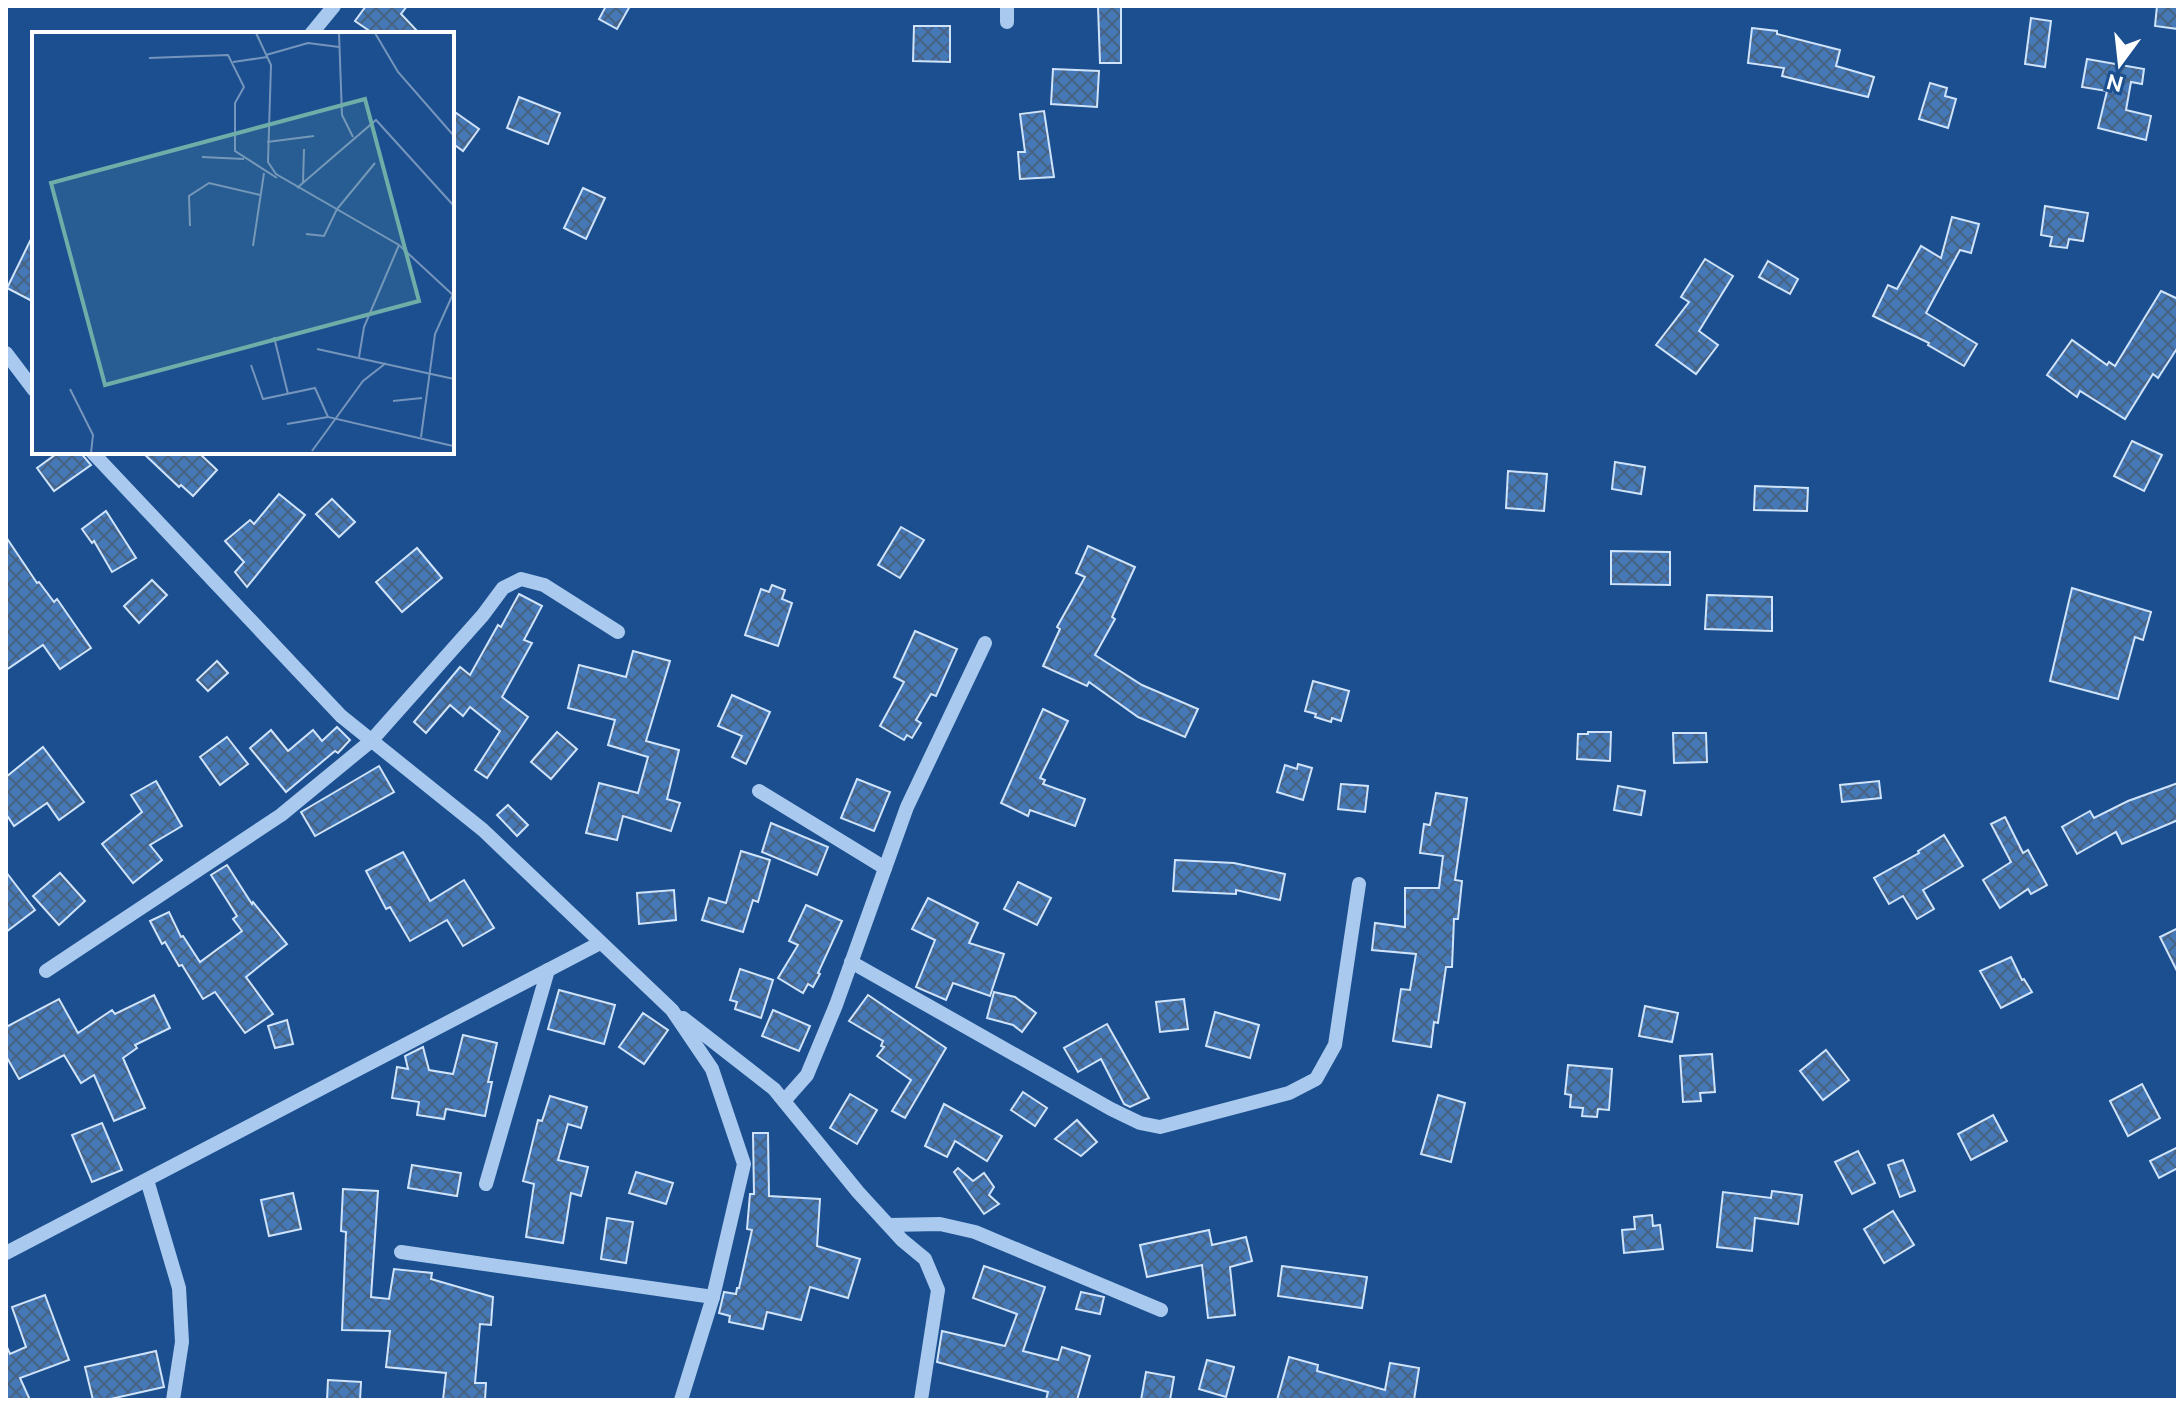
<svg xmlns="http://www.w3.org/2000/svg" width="2184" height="1406" viewBox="0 0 2184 1406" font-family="Ubuntu,sans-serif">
<defs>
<pattern id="building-cross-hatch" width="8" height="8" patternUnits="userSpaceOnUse" patternTransform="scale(2)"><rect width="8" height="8" fill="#4478b7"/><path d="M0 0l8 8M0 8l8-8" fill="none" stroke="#486282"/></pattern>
</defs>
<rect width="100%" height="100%" fill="#1b4f8f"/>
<g fill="url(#building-cross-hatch)" stroke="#cfe3fa" stroke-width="2">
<polygon points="366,6 407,6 401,14 420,34 374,34 355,21"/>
<polygon points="606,6 630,6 617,29 599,19"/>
<polygon points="1098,6 1121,6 1121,63 1100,63"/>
<polygon points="2157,6 2178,6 2178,29 2155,26"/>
<polygon points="2031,18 2051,21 2045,67 2025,64"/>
<polygon points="914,26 950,26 950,62 913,61"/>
<polygon points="1752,28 1777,31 1777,34 1840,50 1836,66 1874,77 1868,97 1782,76 1784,68 1748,63"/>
<polygon points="2087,59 2144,69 2142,84 2131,82 2126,110 2151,116 2146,140 2098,128 2107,91 2082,87"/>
<polygon points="1053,69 1099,71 1097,107 1051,104"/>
<polygon points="1930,83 1947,88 1945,96 1956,99 1948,128 1919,119"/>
<polygon points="519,97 560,113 548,144 507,128"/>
<polygon points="452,110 479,129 463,151 452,143"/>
<polygon points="1044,111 1054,177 1020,179 1018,152 1025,152 1020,114"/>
<polygon points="583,188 605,198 586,239 564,228"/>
<polygon points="2045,206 2088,213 2083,241 2069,239 2067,248 2050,246 2052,237 2041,235"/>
<polygon points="1952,217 1979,224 1971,253 1960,250 1926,313 1977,344 1964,366 1928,345 1929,343 1873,316 1888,285 1897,289 1921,246 1941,258"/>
<polygon points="34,233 34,302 7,288"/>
<polygon points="1705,259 1733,276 1699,331 1718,345 1696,374 1656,345 1689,302 1681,297"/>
<polygon points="1768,261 1798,279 1790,294 1759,277"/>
<polygon points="2161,291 2178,299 2178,347 2158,378 2153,374 2125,419 2080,391 2077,397 2047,375 2072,340 2107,365 2109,362 2115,366"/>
<polygon points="2132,441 2162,455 2144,491 2114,476"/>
<polygon points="59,452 80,452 91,465 54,491 37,468"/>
<polygon points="142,452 198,452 217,470 193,496 181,485 179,487"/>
<polygon points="1615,462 1645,467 1641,494 1612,489"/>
<polygon points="1508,471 1547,474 1544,511 1506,508"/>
<polygon points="1755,486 1808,488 1807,511 1754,510"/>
<polygon points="279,494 305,515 247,587 235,572 244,562 225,541 250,520 254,524"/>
<polygon points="332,499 355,522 339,537 316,514"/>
<polygon points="106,511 136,558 112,572 94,541 92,543 82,529"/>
<polygon points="901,527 924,540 900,578 878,565"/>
<polygon points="6,537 37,583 39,582 54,602 57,599 91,648 60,669 43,645 6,670"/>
<polygon points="1088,546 1135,567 1112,617 1115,619 1095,655 1142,685 1198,709 1185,737 1138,717 1089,682 1087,686 1043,666 1060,629 1057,627 1085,577 1076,573"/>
<polygon points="417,548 442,578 402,612 376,582"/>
<polygon points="1611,551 1670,552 1670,585 1611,584"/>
<polygon points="152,580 167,595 139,623 124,606"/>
<polygon points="772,585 785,590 782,599 792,603 778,646 745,635 761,589 769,592"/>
<polygon points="2072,588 2151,612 2143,640 2135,637 2118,699 2050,681"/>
<polygon points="519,594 542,606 524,640 532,643 502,697 528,717 487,778 475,770 500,731 470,707 463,716 450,705 426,733 414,722 460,667 470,675 498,625 501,627"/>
<polygon points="1707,595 1772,597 1772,631 1705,629"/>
<polygon points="915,631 957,649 936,696 931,694 916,720 921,723 912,738 907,735 904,740 880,726 904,682 894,677"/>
<polygon points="633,651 670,661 646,741 679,750 667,799 680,803 671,831 623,816 617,840 586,833 599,783 638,793 648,757 608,745 615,720 568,708 579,665 626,677"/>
<polygon points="217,661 228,673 208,691 197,680"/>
<polygon points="1313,681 1349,691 1341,721 1332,718 1331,722 1315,717 1316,714 1305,711"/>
<polygon points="732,695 770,712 746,764 732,757 742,736 718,726"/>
<polygon points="1043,709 1068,721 1040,778 1045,780 1043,784 1085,799 1075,826 1030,810 1028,816 1001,803"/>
<polygon points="337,727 350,740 338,753 335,751 286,792 250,748 271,730 288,751 313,730 322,741"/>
<polygon points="557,732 577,749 551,779 531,762"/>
<polygon points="1588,732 1611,732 1610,761 1577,759 1578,734 1588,734"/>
<polygon points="1673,733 1706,733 1707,762 1674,763"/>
<polygon points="227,737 248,764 220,785 200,757"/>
<polygon points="43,747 84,802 59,820 47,803 14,826 6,814 6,777"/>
<polygon points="1298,764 1312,768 1303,800 1277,792 1285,765 1297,769"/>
<polygon points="379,766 394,792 315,836 301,812"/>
<polygon points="857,779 890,792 874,831 841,818"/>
<polygon points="156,781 182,826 150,845 162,860 133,883 102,844 142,812 131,795"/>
<polygon points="1879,781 1881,798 1842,802 1840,785"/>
<polygon points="2178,783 2178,820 2122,844 2116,832 2077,854 2062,827 2090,811 2094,818 2128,801"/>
<polygon points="1341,784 1368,786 1365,812 1338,809"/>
<polygon points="1618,786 1645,791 1641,815 1614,810"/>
<polygon points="1436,793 1467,798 1455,880 1462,881 1458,919 1454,919 1452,967 1446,967 1438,1023 1434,1022 1431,1047 1393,1041 1401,989 1410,990 1416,954 1372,950 1375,923 1405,927 1405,888 1439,888 1443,856 1420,853 1424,824 1430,825"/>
<polygon points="508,805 528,825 517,836 497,815"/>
<polygon points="2005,817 2023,853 2028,850 2047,885 2031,894 2028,889 2000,908 1983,880 2011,862 1991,824"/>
<polygon points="771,823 828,847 817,875 762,852"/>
<polygon points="1944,835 1963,866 1923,890 1934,909 1917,919 1903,896 1889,904 1874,878 1919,853 1918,851"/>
<polygon points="741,851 770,860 758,902 753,900 743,932 702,920 709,898 726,903"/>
<polygon points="403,852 430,901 464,880 494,928 463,946 447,920 410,941 390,907 386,909 366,871"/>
<polygon points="1175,860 1234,863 1285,874 1280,900 1236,890 1236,894 1173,891"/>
<polygon points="227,865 252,904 253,902 287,944 246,977 273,1014 245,1033 215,992 203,999 182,965 179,966 165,942 162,944 150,921 169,912 181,937 183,936 200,962 242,931 233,919 237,916 211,875"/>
<polygon points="6,872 35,910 6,932"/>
<polygon points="60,873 85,901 59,925 33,896"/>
<polygon points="1018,882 1051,898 1037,925 1004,909"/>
<polygon points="674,890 676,920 639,924 637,893"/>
<polygon points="928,898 978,923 969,943 1004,954 990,996 953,983 946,1000 916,987 935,940 912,929"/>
<polygon points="806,905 842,921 818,973 820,974 813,987 808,984 803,993 778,978 798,945 789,941"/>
<polygon points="2178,928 2178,973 2160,937"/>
<polygon points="2011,957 2022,980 2024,979 2032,992 2001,1008 1980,971"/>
<polygon points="740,969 773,980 761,1018 735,1009 737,1002 730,1000"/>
<polygon points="559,990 615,1005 604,1044 548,1029"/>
<polygon points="994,992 1015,997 1036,1013 1022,1032 1013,1025 987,1018"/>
<polygon points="154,995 170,1028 135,1045 137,1048 123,1058 145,1108 114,1121 94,1075 81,1083 64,1055 19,1079 6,1056 6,1027 59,999 78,1033 112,1010 115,1014"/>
<polygon points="868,995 946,1048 905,1118 892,1111 911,1080 877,1056 884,1047 881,1046 883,1041 849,1021"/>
<polygon points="1184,999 1188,1029 1160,1032 1156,1002"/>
<polygon points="1645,1006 1678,1013 1672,1042 1639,1036"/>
<polygon points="773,1010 810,1026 799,1051 762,1036"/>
<polygon points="1215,1012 1259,1025 1250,1058 1206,1046"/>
<polygon points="643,1013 668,1030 644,1064 619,1047"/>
<polygon points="287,1020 293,1044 275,1048 268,1026"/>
<polygon points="1107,1024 1149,1098 1130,1107 1124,1104 1101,1059 1078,1072 1064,1048"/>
<polygon points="463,1035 497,1043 488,1082 492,1082 485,1116 446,1109 444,1119 417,1115 419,1102 392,1098 397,1067 408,1069 405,1056 423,1047 429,1070 453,1074"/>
<polygon points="1826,1050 1849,1080 1823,1100 1800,1071"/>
<polygon points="1712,1054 1715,1092 1700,1093 1701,1101 1683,1102 1680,1056"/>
<polygon points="1568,1065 1612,1069 1609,1110 1598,1109 1597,1117 1582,1116 1583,1108 1570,1107 1571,1095 1565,1094"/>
<polygon points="2142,1084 2160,1118 2128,1136 2110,1101"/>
<polygon points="1023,1092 1047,1108 1035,1126 1011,1110"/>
<polygon points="850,1094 877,1110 857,1144 830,1128"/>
<polygon points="1438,1095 1465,1103 1451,1162 1421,1154"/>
<polygon points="550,1096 587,1107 581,1128 568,1124 558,1160 588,1167 581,1196 571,1193 563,1243 526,1237 534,1184 523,1181 538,1120 542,1121"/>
<polygon points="944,1104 1002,1136 987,1161 955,1141 947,1157 925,1146"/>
<polygon points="1993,1115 2007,1141 1971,1160 1958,1134"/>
<polygon points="1077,1120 1097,1142 1081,1156 1055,1139"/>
<polygon points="102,1123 122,1170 92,1182 72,1135"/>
<polygon points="753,1133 768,1133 769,1196 820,1199 817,1246 860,1259 848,1298 810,1287 801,1320 767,1312 763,1329 729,1322 730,1316 719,1313 724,1292 736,1294 737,1288 739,1288 752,1230 747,1229 750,1194 754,1194"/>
<polygon points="2178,1147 2178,1168 2159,1178 2150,1161"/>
<polygon points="1858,1151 1875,1183 1852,1194 1835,1162"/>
<polygon points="1903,1160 1915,1191 1900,1197 1888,1165"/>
<polygon points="412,1165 461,1173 457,1196 408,1188"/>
<polygon points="958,1168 973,1181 984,1173 994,1187 989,1195 999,1204 984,1214 954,1172"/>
<polygon points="636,1172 673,1183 666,1204 629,1193"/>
<polygon points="343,1189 378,1191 371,1297 389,1299 394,1269 432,1273 431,1279 493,1297 491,1325 480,1324 475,1383 486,1383 485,1400 443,1400 446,1373 386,1367 390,1331 342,1330 346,1232 341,1231"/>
<polygon points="1772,1191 1802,1195 1798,1224 1755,1218 1752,1251 1717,1247 1723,1192 1771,1198"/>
<polygon points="293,1193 301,1229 269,1236 261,1200"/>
<polygon points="1893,1211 1914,1245 1884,1263 1864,1229"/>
<polygon points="1652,1215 1653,1226 1660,1225 1663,1249 1624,1253 1622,1230 1635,1229 1634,1217"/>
<polygon points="607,1218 633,1222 626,1263 601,1259"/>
<polygon points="1209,1230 1212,1245 1246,1237 1252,1261 1230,1267 1235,1315 1208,1318 1202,1265 1147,1277 1140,1245"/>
<polygon points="984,1266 1045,1287 1023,1351 1058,1360 1062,1347 1090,1356 1077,1400 1046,1400 1048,1392 937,1362 942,1331 1005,1346 1017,1314 973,1298"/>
<polygon points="1282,1266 1367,1277 1362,1308 1278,1296"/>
<polygon points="1081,1292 1104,1297 1100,1314 1076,1309"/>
<polygon points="45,1295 69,1360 20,1378 30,1400 6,1400 6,1345 10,1354 26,1347 12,1307"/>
<polygon points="156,1351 164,1387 106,1400 93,1400 85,1367"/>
<polygon points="1289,1357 1318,1365 1317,1371 1385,1390 1390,1363 1419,1368 1414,1400 1277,1400"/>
<polygon points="1207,1360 1234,1367 1226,1397 1199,1389"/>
<polygon points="1146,1372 1174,1377 1170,1400 1141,1400"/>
<polygon points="328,1380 361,1382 360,1400 327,1400"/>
</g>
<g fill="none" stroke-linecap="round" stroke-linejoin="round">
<g stroke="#a9c9ee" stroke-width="14">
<polyline points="1007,6 1007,22"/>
<polyline points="311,34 334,6"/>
<polyline points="6,353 34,390"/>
<polyline points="92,452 341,716 483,830 672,1010 712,1069 744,1164 713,1297 681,1400"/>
<polyline points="759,791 885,868"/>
<polyline points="851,962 1111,1109 1140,1123 1160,1127 1289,1093 1316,1079 1335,1045 1359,884"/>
<polyline points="46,971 281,815 371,741 483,615 503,588 521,579 544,585 618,632"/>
<polyline points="683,1018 774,1089 858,1192 902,1240 925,1259 938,1290 921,1400"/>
<polyline points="784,1101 807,1075 836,1005 907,807 985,643"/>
<polyline points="147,1180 179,1288 182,1342 173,1400"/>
<polyline points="486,1184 548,970"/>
<polyline points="889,1225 940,1224 975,1232 1161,1310"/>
<polyline points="401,1252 713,1297"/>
<polyline points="6,1253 600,943"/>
</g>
</g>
<g transform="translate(32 32)">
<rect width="422" height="422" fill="#1b4f8f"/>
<path fill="none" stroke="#7695bc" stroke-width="2" d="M 224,1 L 239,33 L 236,130 L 244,142 L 367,213 L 422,264M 307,1 L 310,83 L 321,105M 343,1 L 366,40 L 422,104M 234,23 L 276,11 L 307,15M 117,26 L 196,23 L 212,55 L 203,71 L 203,119 L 245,146M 201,30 L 235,25M 235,110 L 282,104M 170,125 L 212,127M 271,150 L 272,117M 265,156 L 344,88 L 422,174M 158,194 L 157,164 L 177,151 L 228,163M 274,202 L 292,204 L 305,177 L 343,131M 221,214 L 232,141M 242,305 L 256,362M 285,317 L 422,347M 327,325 L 332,295 L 367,213M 219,333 L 231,367 L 283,356 L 296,385 L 421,414 L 422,393M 38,357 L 61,403 L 59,421M 361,369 L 390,366M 255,392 L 296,385M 389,405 L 403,302 L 421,262M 280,419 L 331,349 L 354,331"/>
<path fill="#6fada8" fill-opacity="0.15" stroke="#6fada8" stroke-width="4" d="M 333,67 L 387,269 L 73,353 L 19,151 Z"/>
<rect width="422" height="422" fill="none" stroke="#fff" stroke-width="4"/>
</g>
<rect width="2184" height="1406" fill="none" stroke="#ffffff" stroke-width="16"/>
<g transform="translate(2120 64) rotate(195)" stroke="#1b4f8f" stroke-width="6" paint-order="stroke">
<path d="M0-6L14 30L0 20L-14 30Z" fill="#ffffff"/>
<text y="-12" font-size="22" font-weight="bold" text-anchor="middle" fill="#ffffff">N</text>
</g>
</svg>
